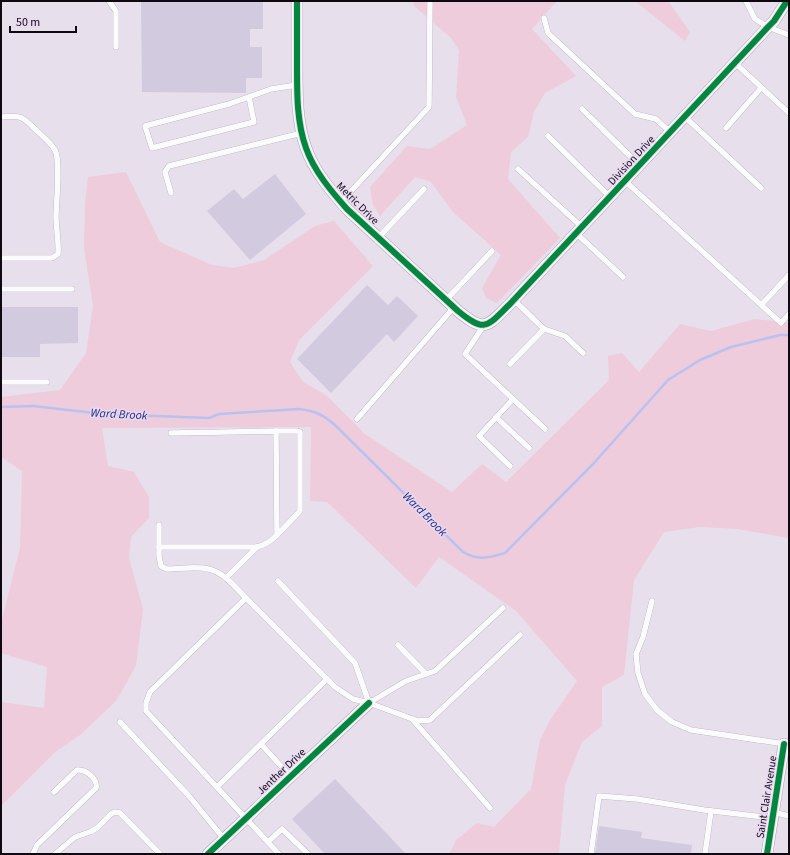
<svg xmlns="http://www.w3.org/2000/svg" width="790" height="855" viewBox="0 0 790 855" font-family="'Source Sans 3',sans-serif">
<rect width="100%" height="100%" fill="#e7dfeb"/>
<g fill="#efccdc">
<polygon points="413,1 557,1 532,29 576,76 545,93 534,112 528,137 511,152 508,179 560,238 497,303 486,298 482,288 501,255 453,212 430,181 415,177 380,216 373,205 370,187 407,146 430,149 467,125 456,97 459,50 451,38 414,6"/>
<polygon points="635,1 668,1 690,32 685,41"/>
<polygon points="126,172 160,242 212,265 234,268 264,260 315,226 334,221 373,266 299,340 290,362 303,382 326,395 365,434 452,492 482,464 506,482 609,380 608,356 622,353 639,372 680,324 711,331 755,319 789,323 789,538 737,529 700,527 664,532 634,580 624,675 602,687 602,726 582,742 565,785 559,854 449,854 456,840 477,823 494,827 531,789 540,740 550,720 577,681 516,611 439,557 416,588 327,502 310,501 311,427 102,428 108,466 134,472 149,497 149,518 131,537 129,558 143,609 136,666 116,701 80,735 54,753 1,806 1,702 44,708 47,667 1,653 1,623 20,548 22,471 1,457 1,397 60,390 86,353 93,306 84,248 85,203 88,177"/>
</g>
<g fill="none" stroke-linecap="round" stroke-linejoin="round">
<path stroke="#b7c2f1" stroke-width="2.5" d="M 1,407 L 33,406 L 103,414 L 209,418 L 219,414 L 299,409 C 316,411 324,415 337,427 L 463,552 C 479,561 488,558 505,553 L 594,463 L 668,380 L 700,360 L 731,347 L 780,335 L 789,335"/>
</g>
<g fill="#d2cbe0">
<polygon points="141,1 263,1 263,29 250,29 250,47 262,47 262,78 246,78 246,93 142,92"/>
<polygon points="275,174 306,214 250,260 207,211 234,189 243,199"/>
<polygon points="367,285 388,305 397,296 418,316 394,342 387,334 331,393 297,359"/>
<polygon points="1,307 78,307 78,343 40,344 40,357 1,357"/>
<polygon points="335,779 406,854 325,854 292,819"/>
<polygon points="599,826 642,832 641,838 692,845 691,854 595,854"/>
</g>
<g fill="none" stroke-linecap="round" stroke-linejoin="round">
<g stroke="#aaa4ad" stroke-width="6">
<g id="lane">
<polyline points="109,1 116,11 116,47"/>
<polyline points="746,1 755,19 768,27 789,35"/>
<polyline points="544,18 548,33 635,114 656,119 670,132"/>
<polyline points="735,63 789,113"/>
<polyline points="249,97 254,122 152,148 145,126 229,104 271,89 297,85"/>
<polyline points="582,109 639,165"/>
<path d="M 1,117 C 21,115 22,116 36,130 C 42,136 50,142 55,150 C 61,162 56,202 56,217 C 56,229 59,241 58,254 L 52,258 L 1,258"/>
<polyline points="685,117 761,188"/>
<polyline points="726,128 761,88"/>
<polyline points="548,136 610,197"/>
<polyline points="518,169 582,227"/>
<polyline points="625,181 781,323 789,314"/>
<polyline points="171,193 165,172 169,166 302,133"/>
<polyline points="341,202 429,107 430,1"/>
<polyline points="576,233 623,277"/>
<polyline points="379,237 424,189"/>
<polyline points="1,289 72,289"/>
<polyline points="446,300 492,251"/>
<polyline points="761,305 789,275"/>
<polyline points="484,325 465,354 545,429"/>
<polyline points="544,329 565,336 583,353"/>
<polyline points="510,364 544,329 514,300"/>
<polyline points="1,382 47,382"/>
<polyline points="496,417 529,448"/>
<polyline points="357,419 454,307"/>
<polyline points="276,431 297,431 300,432 300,511 277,535"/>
<polyline points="510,466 479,436 513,399"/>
<path d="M 159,525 L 159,556 L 161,566 L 167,569 C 179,569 197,566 208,569 C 224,572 235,587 246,598"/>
<path d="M 159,547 L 257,547 C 266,545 271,541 277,535 L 276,431 L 171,433"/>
<polyline points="226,578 257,547"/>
<polyline points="278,581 355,663 369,703"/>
<polyline points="652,601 643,637 636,654 638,673 645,694 657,710 672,722 691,730 785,744"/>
<polyline points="398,645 426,674"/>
<polyline points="369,703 406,681 435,671 503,608"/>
<polyline points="412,719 490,808"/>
<polyline points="120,722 189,796 224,839"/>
<polyline points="261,744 290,776"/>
<polyline points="217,787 327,679"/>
<polyline points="773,812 789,816"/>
<polyline points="268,842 282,829 308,854"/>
<path d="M 33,854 L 37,845 L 96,788 C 98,779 86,769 77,770 L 54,792"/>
<polyline points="55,854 75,837 90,832 97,828 111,814 115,812 120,813 160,854"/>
<polyline points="279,854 146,711 146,703 150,692 246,598 335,687 353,699 369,703 418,721 430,720 520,635"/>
<polyline points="591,854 599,796 637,799 704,810 772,818"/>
<polyline points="705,854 711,811"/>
</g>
</g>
<g stroke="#aaa4ad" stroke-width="12">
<g id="street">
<path d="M 297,1 C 297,24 297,46 297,69 C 297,95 297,123 306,148 C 314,171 331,191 347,209 L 458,311 C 486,334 487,326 510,304 L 768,27 L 774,21 L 787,1"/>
<polyline points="208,854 369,703"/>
<polyline points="767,854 784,744"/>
</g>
</g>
<use href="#lane" stroke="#fbfafc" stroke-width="5.5"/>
<use href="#street" stroke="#fbfafc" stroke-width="11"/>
<g stroke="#e9d9f1" stroke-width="8">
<g id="cycleway">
<path d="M 297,1 C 297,24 297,46 297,69 C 297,95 297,123 306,148 C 314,171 331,191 347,209 L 458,311 C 486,334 487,326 510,304 L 768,27 L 774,21 L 787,1"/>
<polyline points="208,854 369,703"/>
<polyline points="767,854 784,744"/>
</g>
</g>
<use href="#cycleway" stroke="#00873e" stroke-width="6"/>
</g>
<g text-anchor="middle" stroke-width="3" stroke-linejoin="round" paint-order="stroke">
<g font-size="11" fill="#0e0911" stroke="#e9d9f1">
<text transform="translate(631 160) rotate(-47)" y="4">Division Drive</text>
<text transform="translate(358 203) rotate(45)" y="4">Metric Drive</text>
<text transform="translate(281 771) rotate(-43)" y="4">Jenther Drive</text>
<text transform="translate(766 797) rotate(-81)" y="4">Saint Clair Avenue</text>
</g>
<g font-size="12" font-style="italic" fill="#202b82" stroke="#e9d9f1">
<text transform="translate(119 414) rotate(3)" y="4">Ward Brook</text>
<text transform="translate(425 514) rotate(45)" y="4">Ward Brook</text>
</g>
</g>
<rect width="790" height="855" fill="none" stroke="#0e0911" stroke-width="4"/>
<path d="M10 26v6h66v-6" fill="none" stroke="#0e0911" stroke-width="2"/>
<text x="16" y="26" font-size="12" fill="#0e0911" stroke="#e9d9f1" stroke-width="3" paint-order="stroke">50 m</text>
</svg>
